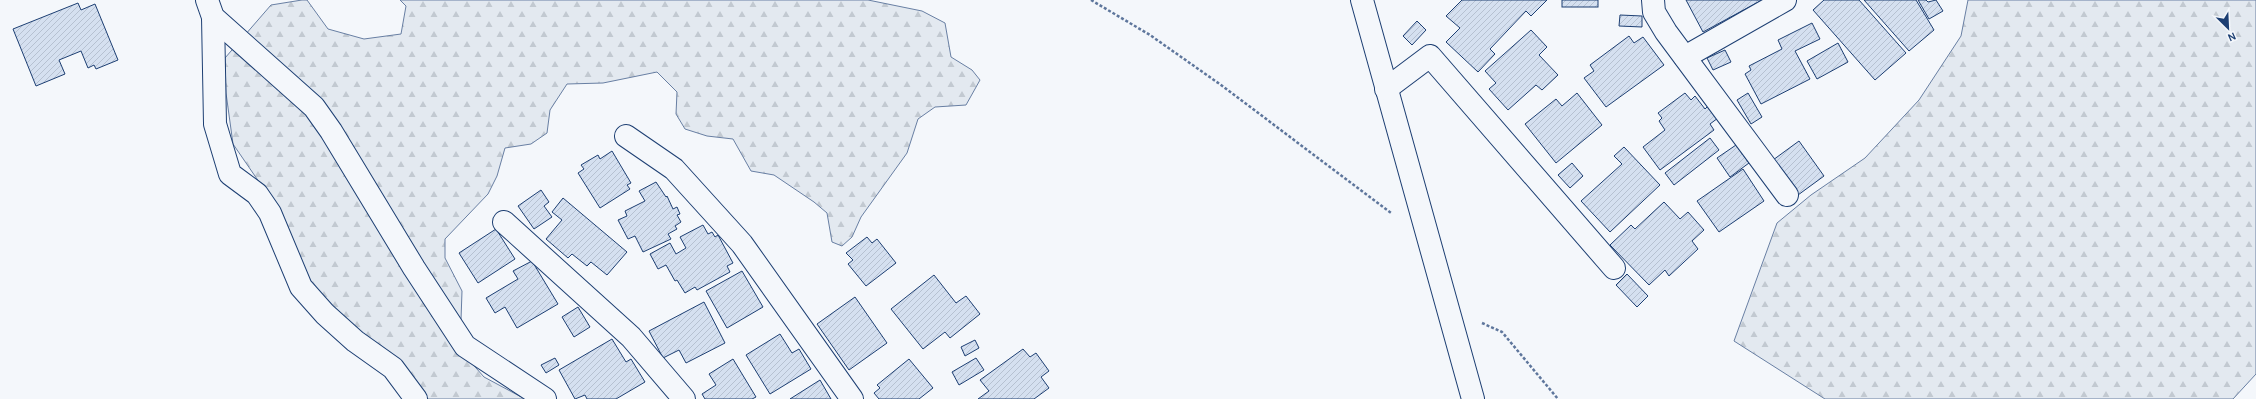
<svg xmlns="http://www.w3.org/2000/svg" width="2256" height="399" viewBox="0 0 2256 399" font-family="Karla,sans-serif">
<defs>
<pattern id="forest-firs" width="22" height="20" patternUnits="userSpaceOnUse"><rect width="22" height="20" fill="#e3e9f0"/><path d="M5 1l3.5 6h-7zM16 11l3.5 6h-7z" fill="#c2c9d1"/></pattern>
<pattern id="building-hatch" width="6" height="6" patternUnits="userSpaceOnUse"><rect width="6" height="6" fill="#d5e0f0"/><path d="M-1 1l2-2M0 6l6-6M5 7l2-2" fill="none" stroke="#b6c1d1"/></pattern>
</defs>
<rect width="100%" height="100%" fill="#f4f7fb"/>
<g fill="url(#forest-firs)" stroke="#687fa3">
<polygon points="302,0 307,0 328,29 364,39 401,34 406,6 400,0 868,0 922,11 945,23 951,57 972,70 980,80 966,105 935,107 918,119 907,153 861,217 852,237 842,246 832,242 827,213 814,202 774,175 751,171 733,139 707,136 685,129 676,114 677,92 657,72 603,83 567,84 550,110 547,133 531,144 505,148 497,176 488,194 445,239 445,258 462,291 461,320 453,342 484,377 525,399 428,399 395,357 353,327 312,287 279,211 233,144 226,93 225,58 271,5"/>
<polygon points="1968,0 2256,0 2256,374 2233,399 1825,399 1734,341 1777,223 1811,195 1865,158 1919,100 1961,36"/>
</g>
<g fill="url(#building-hatch)" stroke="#1d3f73">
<polygon points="1462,0 1547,0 1531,16 1526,11 1490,49 1495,54 1478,72 1446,42 1460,28 1446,16"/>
<rect x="1562" y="0" width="36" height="7"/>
<polygon points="1686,0 1762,0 1703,32"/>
<polygon points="1824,0 1859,0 1906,53 1875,80 1813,10"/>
<polygon points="1864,0 1916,0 1934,30 1909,51"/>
<polygon points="1918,0 1926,0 1928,2 1936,0 1943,11 1929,19"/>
<polygon points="78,3 81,10 95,4 118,60 96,69 94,65 88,68 81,51 59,60 65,74 36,86 13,29"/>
<polygon points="1620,15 1642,16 1642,27 1619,26"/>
<polygon points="1417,21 1426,30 1412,45 1403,36"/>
<polygon points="1812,23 1820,39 1795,51 1810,79 1761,104 1745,74 1751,70 1749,66 1782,49 1778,40"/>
<polygon points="1531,30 1547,47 1539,55 1558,75 1542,90 1536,85 1508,110 1489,89 1496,83 1485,71"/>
<polygon points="1629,36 1634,43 1643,37 1664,65 1606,107 1584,78 1594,71 1590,65"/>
<polygon points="1838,43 1848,62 1817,79 1807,61"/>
<polygon points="1725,50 1731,62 1713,70 1707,58"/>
<polygon points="1577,93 1602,125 1556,163 1525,124 1556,99 1562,106"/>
<polygon points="1685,93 1691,100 1695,96 1705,109 1709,105 1718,118 1710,124 1714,130 1660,170 1643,147 1665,130 1659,121 1662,118 1658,113"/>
<polygon points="1748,93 1762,117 1751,124 1737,100"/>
<polygon points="1710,138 1719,150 1674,185 1665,173"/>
<polygon points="1799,141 1824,176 1798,195 1773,160"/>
<polygon points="1736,145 1749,163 1730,177 1717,158"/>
<polygon points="1624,147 1660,185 1610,232 1581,201 1622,164 1614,156"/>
<polygon points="612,151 631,183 627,185 630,189 600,208 578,173 584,169 581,165 598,155 600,159"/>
<polygon points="1572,163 1583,176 1570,188 1558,175"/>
<polygon points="1743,169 1764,201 1719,232 1697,201"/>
<polygon points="656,182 666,197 667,196 673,209 677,207 680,214 677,215 681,222 675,226 677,229 668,234 671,239 643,252 635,236 628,239 618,220 627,216 625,211 645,201 639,191"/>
<polygon points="541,190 549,202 544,206 552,217 534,229 518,206"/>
<polygon points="563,198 627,252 607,275 591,262 587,266 572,254 568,258 546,239 562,220 552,212"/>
<polygon points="1664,202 1680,219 1688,212 1704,230 1692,241 1698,249 1669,276 1665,270 1649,285 1610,245 1631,225 1635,229"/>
<polygon points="703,225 708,234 712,232 715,237 718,235 733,263 727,266 730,272 697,290 695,287 685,293 677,280 675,281 666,265 658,269 650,254 670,243 676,254 686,248 680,237"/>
<polygon points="496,229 515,259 478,283 459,253"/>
<polygon points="867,237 872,243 877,239 896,263 866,286 848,264 853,260 846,253"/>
<polygon points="532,261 558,304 517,328 505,307 495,313 486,298 518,279 513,271"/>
<polygon points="742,271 763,307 727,328 706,291"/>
<polygon points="1627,274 1648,296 1637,307 1616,285"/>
<polygon points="934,275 956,303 966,296 980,314 950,338 945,332 923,349 891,309"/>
<polygon points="855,297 887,343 849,370 817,324"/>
<polygon points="704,302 725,343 686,363 679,350 663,358 649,331"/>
<polygon points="578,307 590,327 574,337 562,317"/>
<polygon points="780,334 792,353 799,349 811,369 770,394 746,355"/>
<polygon points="612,339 626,362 631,359 645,382 616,399 587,399 585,395 575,399 559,370"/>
<polygon points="975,340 979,348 965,356 961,347"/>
<polygon points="1023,349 1030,357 1036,353 1049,371 1041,377 1049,388 1034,399 978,399 989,391 980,380"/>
<polygon points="555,358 559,365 546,373 541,365"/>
<polygon points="976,358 984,370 959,385 952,372"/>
<polygon points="733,359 756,397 752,399 705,399 702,394 716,385 709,374"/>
<polygon points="909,359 933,388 919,399 879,399 874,393 880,388 877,385"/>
<polygon points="820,380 831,399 790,399"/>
</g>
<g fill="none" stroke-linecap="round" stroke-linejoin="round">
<g stroke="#1d3f73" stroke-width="24">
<g id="minor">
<polyline points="207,0 213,17 314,107 331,131 414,268 465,346 545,399"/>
<polyline points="1362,0 1473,399"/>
<polyline points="1653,0 1654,12 1666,32 1787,195"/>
<polyline points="213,17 215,124 230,174 257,194 270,213 301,287 325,314 355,341 393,368 416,399"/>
<polyline points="1685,57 1785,0"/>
<polyline points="1386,89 1430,56 1614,268"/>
<polyline points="626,136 674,169 742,244 852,399"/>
<polyline points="504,222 631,337 684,399"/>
</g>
</g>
<g stroke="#5e769c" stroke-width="2.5" stroke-dasharray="3 2" stroke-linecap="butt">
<polyline points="1091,0 1150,35 1221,85 1391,213"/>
<polyline points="1482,323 1502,332 1558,399"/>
</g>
<use href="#minor" stroke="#f4f7fb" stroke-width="22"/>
</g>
<g transform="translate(2228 28) rotate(156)" stroke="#f4f7fb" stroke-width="3" paint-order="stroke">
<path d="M0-3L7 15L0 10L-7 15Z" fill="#1d3f73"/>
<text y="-6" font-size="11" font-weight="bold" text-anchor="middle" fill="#1d3f73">N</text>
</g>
</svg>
